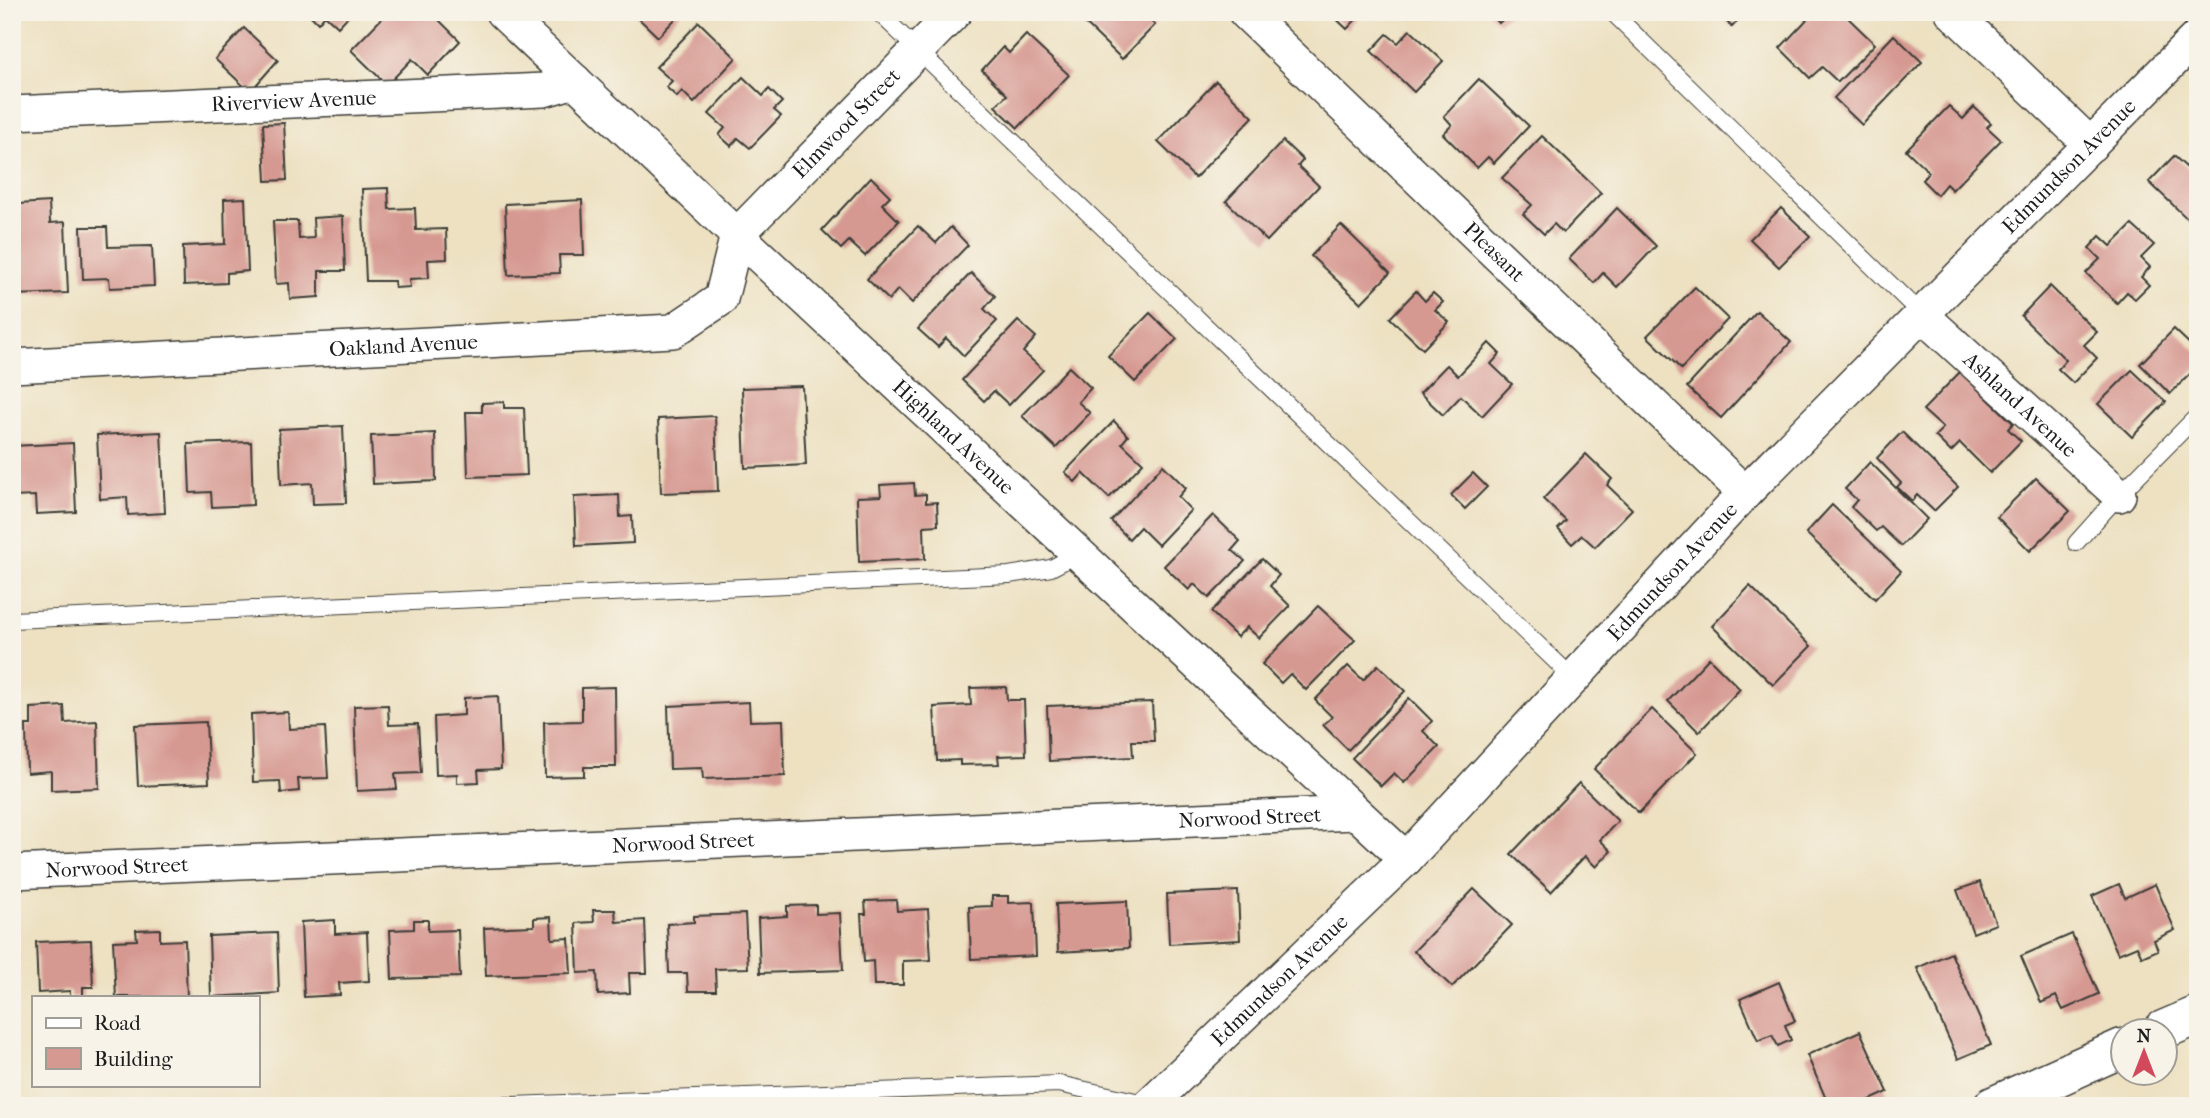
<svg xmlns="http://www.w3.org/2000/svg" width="2210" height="1118" viewBox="0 0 2210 1118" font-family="'IM FELL French Canon',serif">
<rect width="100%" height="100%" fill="#f7f3e8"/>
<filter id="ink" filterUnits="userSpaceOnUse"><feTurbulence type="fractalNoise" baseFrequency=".0143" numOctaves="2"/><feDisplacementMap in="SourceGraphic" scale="14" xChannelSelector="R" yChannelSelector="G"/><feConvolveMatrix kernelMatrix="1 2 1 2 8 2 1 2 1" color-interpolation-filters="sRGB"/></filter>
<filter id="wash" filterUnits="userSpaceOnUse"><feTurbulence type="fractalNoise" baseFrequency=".00686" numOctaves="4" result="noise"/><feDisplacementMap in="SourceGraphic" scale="28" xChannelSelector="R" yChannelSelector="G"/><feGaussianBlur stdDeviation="1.57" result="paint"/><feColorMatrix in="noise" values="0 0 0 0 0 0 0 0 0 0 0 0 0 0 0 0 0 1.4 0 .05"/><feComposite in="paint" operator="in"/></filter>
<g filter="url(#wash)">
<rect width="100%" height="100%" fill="#ede1c2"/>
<g id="blocks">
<g fill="#d69992">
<polygon points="307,12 352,12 338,27 325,15 318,23"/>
<polygon points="388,12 431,12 460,41 428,75 412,59 387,85 351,50"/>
<polygon points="632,12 682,12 658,37"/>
<polygon points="1073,12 1141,12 1155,25 1122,59"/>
<polygon points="1329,12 1363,12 1347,29"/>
<polygon points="1488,12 1510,12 1499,23"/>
<polygon points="1717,12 1746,12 1732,27"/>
<polygon points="1814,12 1842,12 1875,44 1838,82 1822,67 1810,78 1780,48"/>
<polygon points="699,22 736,58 694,103 682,91 677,97 666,87 672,81 656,67"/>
<polygon points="244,28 278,60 250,92 215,59"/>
<polygon points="1410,30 1443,61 1414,92 1371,51 1387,34 1398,43"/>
<polygon points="1026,35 1069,75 1018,128 995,106 1007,95 982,70 1003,47 1009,53"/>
<polygon points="1894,35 1922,62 1862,125 1834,98"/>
<polygon points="743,77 763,96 769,89 782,102 774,110 781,116 750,148 738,138 731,146 719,135 725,128 709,114"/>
<polygon points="1479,79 1529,126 1494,163 1488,157 1477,168 1443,134 1452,125 1444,116"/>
<polygon points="1216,81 1253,117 1195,178 1158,142"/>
<polygon points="1949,106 1963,119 1974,107 1991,123 1987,127 2001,140 1952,190 1946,184 1937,195 1922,180 1929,172 1906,150"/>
<polygon points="284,123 287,180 266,181 263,124"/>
<polygon points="1542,136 1601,193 1563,233 1554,224 1544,234 1523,214 1532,205 1502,178"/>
<polygon points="1283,141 1303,160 1298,166 1319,186 1267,241 1226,201"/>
<polygon points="2174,156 2198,178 2198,229 2149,182"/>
<polygon points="871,177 890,196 882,204 899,221 865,256 849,241 841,249 822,230"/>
<polygon points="388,188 389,209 415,208 416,230 446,229 447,259 428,260 429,278 409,279 410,287 395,288 394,281 366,281 362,189"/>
<polygon points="245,198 248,271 227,273 227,283 184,285 183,246 225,244 224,199"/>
<polygon points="582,200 584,255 559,255 560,273 508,275 505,204"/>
<polygon points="49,202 50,223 65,222 68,293 12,295 12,228 20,228 19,204"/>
<polygon points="1617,208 1656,246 1617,287 1603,273 1594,283 1569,259"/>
<polygon points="1781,208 1810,236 1779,267 1750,239"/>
<polygon points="343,216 345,271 319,271 319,297 290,299 289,283 276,284 273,221 298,221 299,239 314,238 313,218"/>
<polygon points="1341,225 1390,273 1361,303 1311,256"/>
<polygon points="2132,225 2154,245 2141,258 2150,267 2141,277 2149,285 2135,299 2127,292 2117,303 2086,273 2100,259 2089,248 2100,236 2111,246"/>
<polygon points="918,226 936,243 951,227 968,245 912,303 898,289 889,300 867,279"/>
<polygon points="81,227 107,227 108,247 152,246 154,286 110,288 109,278 83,279"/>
<polygon points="971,273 995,296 984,309 997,321 964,356 946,338 938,347 918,329"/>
<polygon points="2050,286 2097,332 2084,345 2097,358 2073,383 2058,369 2066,360 2021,316"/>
<polygon points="1695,287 1728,319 1681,369 1647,336"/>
<polygon points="1416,291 1425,301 1433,293 1443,302 1435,310 1449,322 1423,349 1390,318"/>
<polygon points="1757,311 1791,342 1721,418 1687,387"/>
<polygon points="1150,313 1177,339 1135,382 1108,356"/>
<polygon points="1018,321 1036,337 1023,352 1043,370 1009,405 994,391 984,401 962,380"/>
<polygon points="2174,329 2198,352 2198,366 2170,394 2140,364"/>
<polygon points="1489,343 1500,354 1491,364 1512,384 1482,416 1461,396 1443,415 1420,393 1447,365 1458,376"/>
<polygon points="1069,367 1091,388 1078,402 1090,413 1056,448 1022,416"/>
<polygon points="2132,370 2166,402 2132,437 2098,404"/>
<polygon points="1960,372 2013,423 2008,429 2021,441 1990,473 1960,443 1951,452 1935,436 1943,428 1923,410"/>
<polygon points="802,386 806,465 745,468 742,388"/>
<polygon points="504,402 504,408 524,408 527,475 468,477 466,412 482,412 482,403"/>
<polygon points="715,416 718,491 661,493 658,419"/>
<polygon points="1114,421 1128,436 1122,443 1143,463 1109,498 1083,473 1075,482 1065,472"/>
<polygon points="343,426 346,503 313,504 312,483 281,485 279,429"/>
<polygon points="161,432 165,513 128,515 127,497 100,499 97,435"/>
<polygon points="1902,432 1958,487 1934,511 1917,495 1912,501 1897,487 1901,483 1877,458"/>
<polygon points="435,433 436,481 373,484 371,436"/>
<polygon points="251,442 253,505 212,507 211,492 190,493 188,444"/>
<polygon points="73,443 76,512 36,514 35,496 12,497 12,446"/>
<polygon points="1586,454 1612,479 1607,485 1632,509 1595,547 1582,535 1572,544 1558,529 1566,521 1543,499"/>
<polygon points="1870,462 1927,519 1901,546 1881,527 1876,531 1851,507 1857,500 1845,489"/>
<polygon points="1163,465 1186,488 1178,497 1191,510 1158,545 1140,527 1129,539 1111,521"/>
<polygon points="1473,473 1487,487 1465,509 1451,495"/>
<polygon points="2036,478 2070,511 2030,551 1997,517"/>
<polygon points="914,483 915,495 926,494 926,503 937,502 938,525 924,526 925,559 859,562 857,497 881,496 880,485"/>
<polygon points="619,495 620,517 632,516 633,543 576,546 574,497"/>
<polygon points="1832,505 1901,571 1875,599 1806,533"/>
<polygon points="1213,515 1240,541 1232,550 1245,561 1209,598 1194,584 1189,590 1164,566"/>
<polygon points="1262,559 1279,575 1270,586 1290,606 1259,638 1247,627 1237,637 1211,612"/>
<polygon points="1750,586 1811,646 1773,685 1712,626"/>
<polygon points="1318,606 1355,640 1306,690 1290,674 1281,683 1262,664"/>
<polygon points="1709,658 1740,689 1699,732 1668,701"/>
<polygon points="1378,665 1405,691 1348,750 1323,725 1332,717 1315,700 1348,666 1363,680"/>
<polygon points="615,687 616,767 584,767 584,776 545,777 544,722 582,721 582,688"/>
<polygon points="1006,687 1007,700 1024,700 1026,755 998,756 999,764 960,765 960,760 937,761 934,707 971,705 970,688"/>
<polygon points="498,696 501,769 478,770 479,782 457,783 457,774 436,775 434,717 464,715 464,698"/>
<polygon points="1409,698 1432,721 1423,731 1439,747 1404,783 1394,773 1381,786 1352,758"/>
<polygon points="749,702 750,721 783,720 785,776 703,779 702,768 670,769 668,706"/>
<polygon points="1152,702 1154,741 1132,741 1133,757 1049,761 1047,706"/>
<polygon points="388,705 389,725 418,724 421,773 395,774 397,789 357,791 354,706"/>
<polygon points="64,706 65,723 97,721 99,788 51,790 51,771 27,773 26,725 31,725 31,708"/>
<polygon points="1652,709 1697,753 1639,813 1594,769"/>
<polygon points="288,712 289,729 325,727 328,778 298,779 299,791 281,793 280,781 253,782 251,714"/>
<polygon points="206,722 209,783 138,786 135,725"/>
<polygon points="1579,783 1618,821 1600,840 1611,851 1596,867 1585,856 1551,892 1511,854"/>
<polygon points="1980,882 1996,924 1973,933 1957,890"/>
<polygon points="2119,884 2125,898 2155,884 2175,930 2154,940 2158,950 2142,957 2137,946 2118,954 2092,896"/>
<polygon points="1474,889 1512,925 1452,987 1414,951"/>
<polygon points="1238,891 1240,940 1169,944 1167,894"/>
<polygon points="992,896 1008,896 1008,903 1034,902 1036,956 971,959 969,907 992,906"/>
<polygon points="896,900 897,911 928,909 931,960 903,961 903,985 874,985 873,961 864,962 861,914 866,914 865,901"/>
<polygon points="1127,901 1129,948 1058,952 1056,904"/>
<polygon points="816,905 816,914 840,913 843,970 760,973 758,918 787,916 787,906"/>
<polygon points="593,910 615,910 616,922 645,920 647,973 629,973 630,993 598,995 597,972 578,973 576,923 594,922"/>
<polygon points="745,914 748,968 715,969 716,991 688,991 687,973 669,973 667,924 694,922 694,916"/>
<polygon points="551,917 552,939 569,938 571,973 486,976 484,928 534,926 534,918"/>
<polygon points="335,920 335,934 367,932 369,981 339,983 340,995 304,997 301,922"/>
<polygon points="414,920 428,920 428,931 458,930 460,977 392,979 390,930 414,929"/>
<polygon points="160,929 160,941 185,940 187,997 116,997 113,941 137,940 136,930"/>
<polygon points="277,933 279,993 211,997 209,936"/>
<polygon points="2072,934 2099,994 2063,1010 2056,996 2041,1003 2021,956"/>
<polygon points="91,940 93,987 83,987 83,997 70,997 70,991 38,993 36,942"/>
<polygon points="1951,953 1991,1045 1958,1059 1917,968"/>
<polygon points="1779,982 1795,1021 1785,1025 1791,1040 1778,1046 1772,1035 1758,1041 1740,999"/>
<polygon points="1860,1031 1888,1092 1857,1106 1829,1106 1807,1055"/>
</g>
</g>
</g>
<g filter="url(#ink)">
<use href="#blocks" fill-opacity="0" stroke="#3b3a35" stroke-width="2"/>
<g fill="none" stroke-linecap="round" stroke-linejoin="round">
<g stroke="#3b3a35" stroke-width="18">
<g id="service">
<polyline points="878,12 1573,678"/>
<polyline points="1612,12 1922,315"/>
<polyline points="2076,543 2119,495 2198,415"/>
<polyline points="12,620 1009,575 1051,568 1078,554"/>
<polyline points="484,1106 1059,1084 1149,1104"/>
</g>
</g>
<g stroke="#3b3a35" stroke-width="36">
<g id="minor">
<path id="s1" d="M 502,12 L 737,235 L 1406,859"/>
<path id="s2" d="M 1245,12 L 1745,493"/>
<polyline points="1952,12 2091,145"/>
<path id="s3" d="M 12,113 L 544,90 L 575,81"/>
<path id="s4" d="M 1922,315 L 2119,495"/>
<path id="s5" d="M 12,366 L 673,331 L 721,299 L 737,235 L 955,12"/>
<path id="s6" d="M 12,872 L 1355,813"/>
<path id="s7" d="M 1148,1106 L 1406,859 L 1745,493 L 2198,36"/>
</g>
</g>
<g stroke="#3b3a35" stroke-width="41">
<g id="tertiary">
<polyline points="2163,1030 2198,1015"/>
<polyline points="1993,1106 2122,1048"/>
</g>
</g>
<use href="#service" stroke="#fff" stroke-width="16"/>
<use href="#minor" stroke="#fff" stroke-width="33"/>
<use href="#tertiary" stroke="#fff" stroke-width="38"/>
</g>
</g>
<g text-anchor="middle" stroke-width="5" stroke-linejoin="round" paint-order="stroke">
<g font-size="21" fill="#1c1c1c" stroke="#f7f3e8">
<text dy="7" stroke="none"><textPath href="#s3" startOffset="282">Riverview Avenue</textPath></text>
<text dy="7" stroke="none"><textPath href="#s5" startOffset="942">Elmwood Street</textPath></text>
<text dy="7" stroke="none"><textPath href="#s7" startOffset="1316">Edmundson Avenue</textPath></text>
<text dy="7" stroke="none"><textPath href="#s2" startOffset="346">Pleasant</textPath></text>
<text dy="7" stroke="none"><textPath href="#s5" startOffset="392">Oakland Avenue</textPath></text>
<text dy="7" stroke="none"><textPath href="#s4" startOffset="133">Ashland Avenue</textPath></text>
<text dy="7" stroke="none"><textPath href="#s1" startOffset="620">Highland Avenue</textPath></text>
<text dy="7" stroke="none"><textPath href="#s7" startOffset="749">Edmundson Avenue</textPath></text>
<text dy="7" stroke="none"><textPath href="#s6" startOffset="1239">Norwood Street</textPath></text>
<text dy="7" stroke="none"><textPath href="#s6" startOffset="672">Norwood Street</textPath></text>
<text dy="7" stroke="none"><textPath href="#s6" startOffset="105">Norwood Street</textPath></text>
<text dy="7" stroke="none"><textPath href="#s7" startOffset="182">Edmundson Avenue</textPath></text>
</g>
</g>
<rect width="2210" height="1118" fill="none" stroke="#f7f3e8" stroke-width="42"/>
<rect x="32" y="996" width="228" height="91" fill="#f7f3e8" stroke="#9f9d96" stroke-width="2"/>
<rect x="46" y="1018" width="35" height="10" fill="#ffffff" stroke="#9f9d96" stroke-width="2"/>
<text x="94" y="1030" font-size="21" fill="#1c1c1c">Road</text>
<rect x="46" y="1048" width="35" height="21" fill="#d69992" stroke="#9f9d96" stroke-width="2"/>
<text x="94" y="1066" font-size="21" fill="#1c1c1c">Building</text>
<g transform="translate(2144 1052)"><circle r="33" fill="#f7f3e8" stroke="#9f9d96" stroke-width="2"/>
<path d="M0-5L12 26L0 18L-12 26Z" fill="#d1495b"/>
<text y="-10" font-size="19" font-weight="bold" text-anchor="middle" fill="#1c1c1c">N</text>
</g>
</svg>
